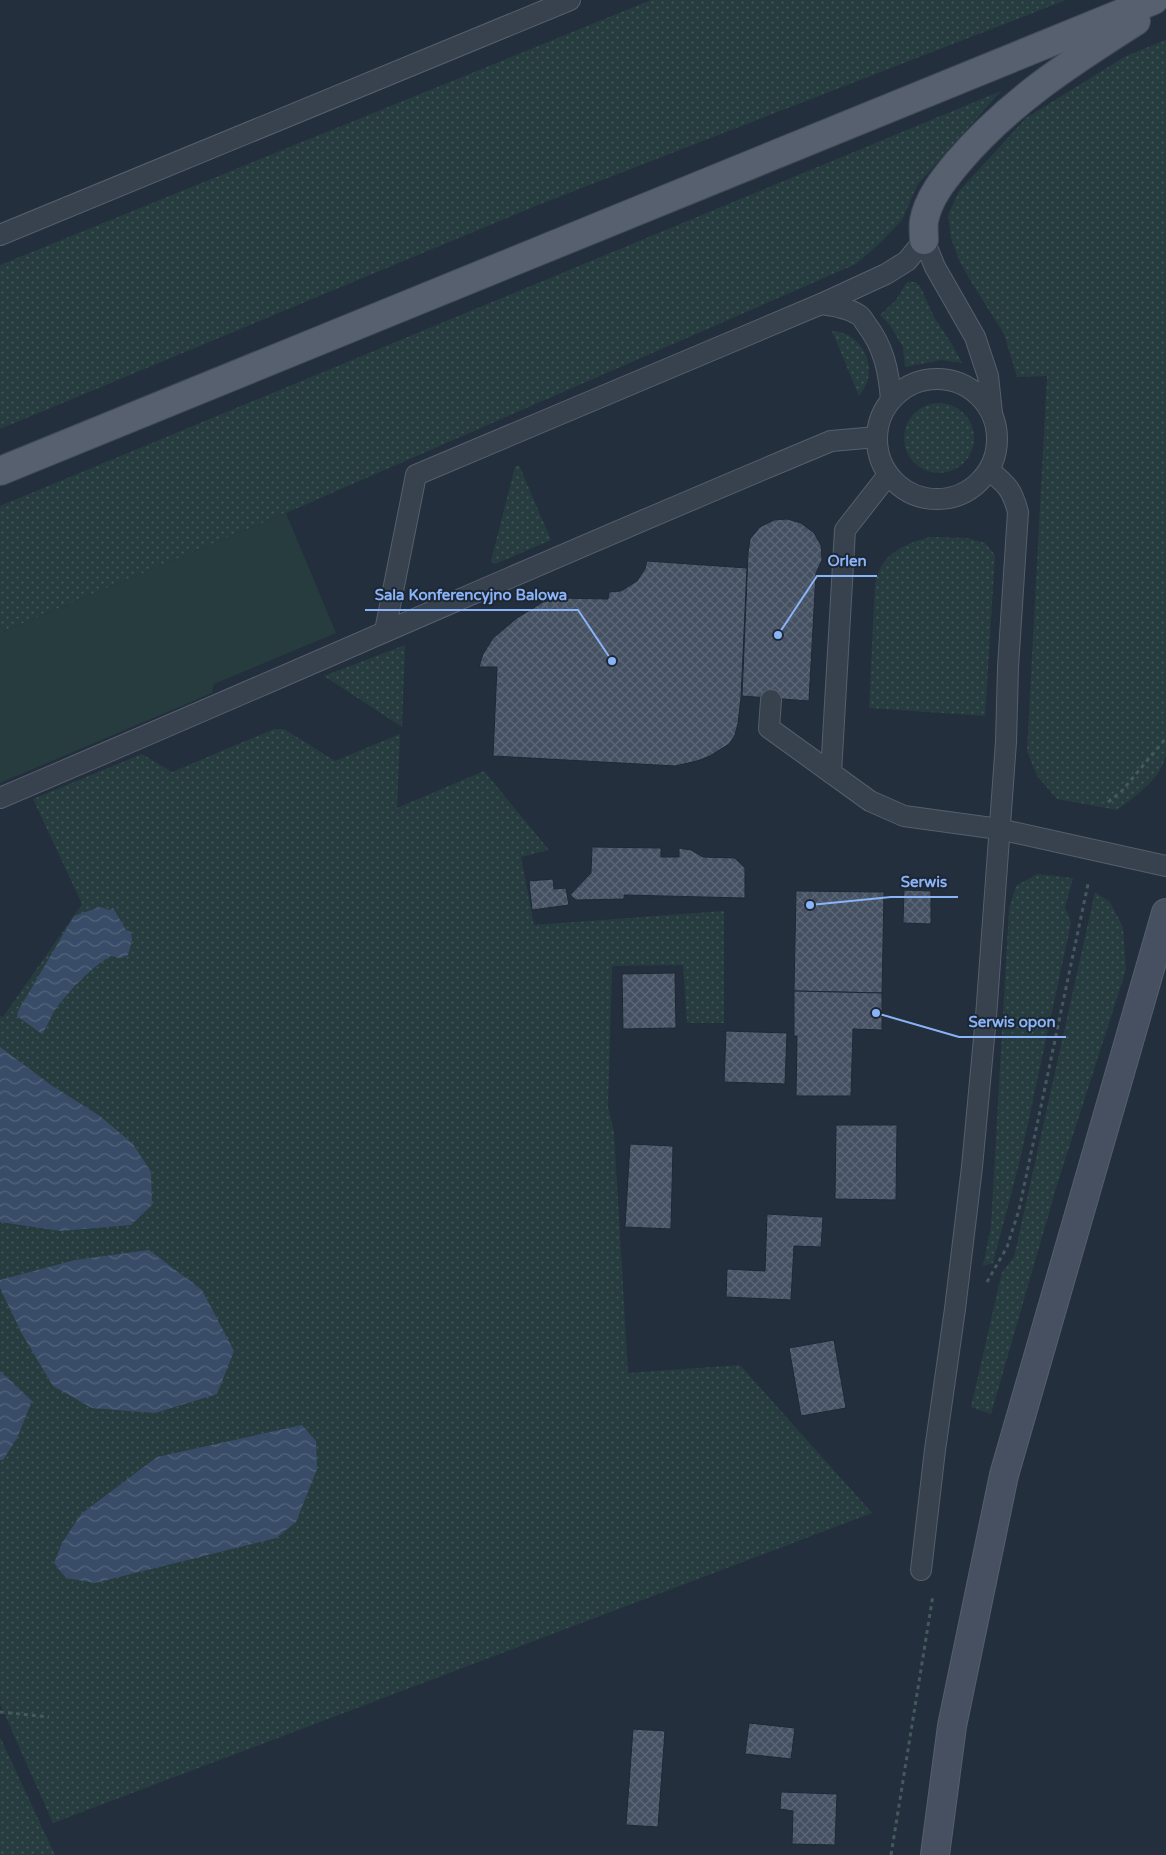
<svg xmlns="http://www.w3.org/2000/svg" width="1166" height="1855" viewBox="0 0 1166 1855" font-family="'Varela Round',sans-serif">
<defs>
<pattern id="grass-dots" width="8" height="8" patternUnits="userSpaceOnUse" patternTransform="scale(1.25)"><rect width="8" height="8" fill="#263c3f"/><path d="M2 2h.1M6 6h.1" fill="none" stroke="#435659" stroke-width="1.8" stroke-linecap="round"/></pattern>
<pattern id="water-waves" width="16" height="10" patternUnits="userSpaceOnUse" patternTransform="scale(1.25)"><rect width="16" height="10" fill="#394c67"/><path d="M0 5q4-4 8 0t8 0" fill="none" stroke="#53647b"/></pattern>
<pattern id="building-cross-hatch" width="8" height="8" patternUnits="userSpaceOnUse" patternTransform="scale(1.25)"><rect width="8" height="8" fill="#455162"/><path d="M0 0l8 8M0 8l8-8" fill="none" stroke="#5d6877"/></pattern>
</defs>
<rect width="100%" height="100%" fill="#242f3e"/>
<g fill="url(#grass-dots)">
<polygon points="651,0 1066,0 538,205 0,429 0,265"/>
<path d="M 1166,40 L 1166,755 C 1160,780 1137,795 1117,810 L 1057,799 L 1037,776 L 1027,751 L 1047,376 L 1017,377 L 1004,334 L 970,280 L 959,260 L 951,238 L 948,215 L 959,191 L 1026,118 L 1126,56 Z"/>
<polygon points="1001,91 918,184 902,220 880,243 856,264 286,513 0,633 0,506"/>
<polygon points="907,282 915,282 920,286 934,317 953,346 962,363 941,360 905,367 903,347 889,324 880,315 896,300"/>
<path d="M 832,331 C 856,331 875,358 867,382 C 865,387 862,392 859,396 Z"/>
<circle cx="939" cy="438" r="35"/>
<polygon points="519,465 551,540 495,564 491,561 515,467"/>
<path d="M 930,537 L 967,538 L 985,543 L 995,555 L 985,716 L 869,708 L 875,586 C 879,555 901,545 930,537 Z"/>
<polygon points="405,645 402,727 324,676"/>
<polygon points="274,729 284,729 335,761 400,734 397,808 484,771 549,850 521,857 534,925 724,911 724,1023 687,1023 683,965 612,966 608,1107 614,1132 628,1373 740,1365 872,1513 53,1823 0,1704 0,1016 3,1017 82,904 33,799 142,754 172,772"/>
<polygon points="1037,874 1073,878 1065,907 1071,923 1020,1160 993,1263 983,1266 991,1226 1009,909 1016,886"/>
<polygon points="1095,892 1110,902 1123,927 1126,970 1057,1185 991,1414 971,1407 1002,1272 1014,1257"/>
<polygon points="0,1737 55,1855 0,1855"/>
</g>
<polygon fill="#263c3f" points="286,513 336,633 214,684 212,693 0,783 0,633"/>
<g fill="url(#water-waves)">
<path d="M 100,907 L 109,910 L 113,908 L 126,930 L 131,932 L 132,940 L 128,955 L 121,958 L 111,956 C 92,966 67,993 55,1010 C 50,1018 47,1027 42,1034 L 17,1016 L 18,1011 L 74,916 Z"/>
<polygon points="0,1047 51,1085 100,1116 133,1144 151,1172 152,1205 131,1225 61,1231 0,1222"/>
<polygon points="149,1250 202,1290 234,1351 217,1394 155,1413 92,1408 53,1386 22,1334 0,1288 0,1280 75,1260"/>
<polygon points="0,1371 32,1401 17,1438 3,1460 0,1460"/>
<polygon points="302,1425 316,1441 317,1469 296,1522 276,1538 95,1583 66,1578 54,1563 62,1543 81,1514 157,1457"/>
</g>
<g fill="url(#building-cross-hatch)" stroke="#1f2835">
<polygon points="787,519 801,523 814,533 821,545 822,560 816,573 809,701 742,696 748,553 750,539 760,527 774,520"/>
<polygon points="647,561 747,568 741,698 738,723 735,735 729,744 710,756 697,761 675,766 493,756 497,667 479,667 483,654 493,638 517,618 543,602 560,598 608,599 609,592 621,591 637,581 645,569"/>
<polygon points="592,847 661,848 661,857 679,857 679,848 691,850 703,857 735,858 745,868 745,898 624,895 624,899 576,900 570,895 591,873"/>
<polygon points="553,879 554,889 566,888 569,905 532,910 529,881"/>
<polygon points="904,890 931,891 931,924 903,923"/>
<polygon points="796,891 884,892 882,993 794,991"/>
<polygon points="675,973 676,1028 623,1029 622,974"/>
<polygon points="794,991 882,993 882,1030 853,1029 851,1096 796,1096 797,1036 794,1036"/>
<polygon points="726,1031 787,1033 785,1084 724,1082"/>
<polygon points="836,1125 897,1125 896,1200 835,1199"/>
<polygon points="630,1144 673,1146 671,1229 625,1227"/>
<polygon points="767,1214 823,1217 821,1247 794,1246 791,1300 726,1297 727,1269 765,1271"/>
<polygon points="834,1340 846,1408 801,1416 789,1348"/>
<polygon points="749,1723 795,1728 791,1759 745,1754"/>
<polygon points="633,1729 665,1731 658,1827 626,1825"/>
<polygon points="781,1792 837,1794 835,1845 792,1844 793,1811 780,1809"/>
</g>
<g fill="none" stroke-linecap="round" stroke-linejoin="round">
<g stroke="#565f6c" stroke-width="22">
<g id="service">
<polyline points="0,235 570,0"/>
<path d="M 821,304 C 834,306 848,308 859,315 C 862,317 864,321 866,324 C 884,347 889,372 891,400"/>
<circle cx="937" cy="439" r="60"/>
<polyline points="385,631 416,475 821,304 886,274 907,261 924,240 935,267 975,337 988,376 992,413"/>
<polyline points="771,700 769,728 870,801 904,816 999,829 1166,866"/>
<polyline points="831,773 845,530 888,475"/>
<path d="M 0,798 C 278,680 552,557 831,441 L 877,437"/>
<path d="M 921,1570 L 935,1450 L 955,1309 L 972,1167 L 986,1017 L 1006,742 L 1008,667 L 1018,512 C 1012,489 1007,485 989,470"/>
</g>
</g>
<g stroke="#565f6c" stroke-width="30">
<polyline id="secondary" points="935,1855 952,1726 1004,1475 1166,913"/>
</g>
<g stroke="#414a57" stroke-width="30">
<g id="primary">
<path d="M 924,240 C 924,233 923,227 924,221 C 928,198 944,179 958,162 C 1009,102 1070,63 1136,21"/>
<polyline points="0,471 1154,0"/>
</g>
</g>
<g stroke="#44595c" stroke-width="3" stroke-dasharray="4 4" stroke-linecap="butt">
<polyline points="1108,802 1121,792 1166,738"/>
<polyline points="987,1282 1007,1247 1019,1210 1088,884"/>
<polyline points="0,1712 49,1717"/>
<polyline points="891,1855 933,1595"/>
</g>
<use href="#service" stroke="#38414e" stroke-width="20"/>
<use href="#secondary" stroke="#465061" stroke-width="28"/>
<use href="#primary" stroke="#56606e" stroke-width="28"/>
</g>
<path fill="none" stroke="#8ab4f8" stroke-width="2" d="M778 635L817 576H877M612 661L578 610H365M810 905L891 897H958M876 1013L959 1037H1066"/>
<g fill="#8ab4f8" stroke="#1d2633" stroke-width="2">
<circle cx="778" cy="635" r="5"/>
<circle cx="612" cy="661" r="5"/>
<circle cx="810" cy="905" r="5"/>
<circle cx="876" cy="1013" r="5"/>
</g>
<g font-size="15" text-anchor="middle" font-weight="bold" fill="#8ab4f8" stroke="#1d2633" stroke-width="4" stroke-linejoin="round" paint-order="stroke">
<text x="847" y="566">Orlen</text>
<text x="471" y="600">Sala Konferencyjno Balowa</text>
<text x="924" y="887">Serwis</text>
<text x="1012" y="1027">Serwis opon</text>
</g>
</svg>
